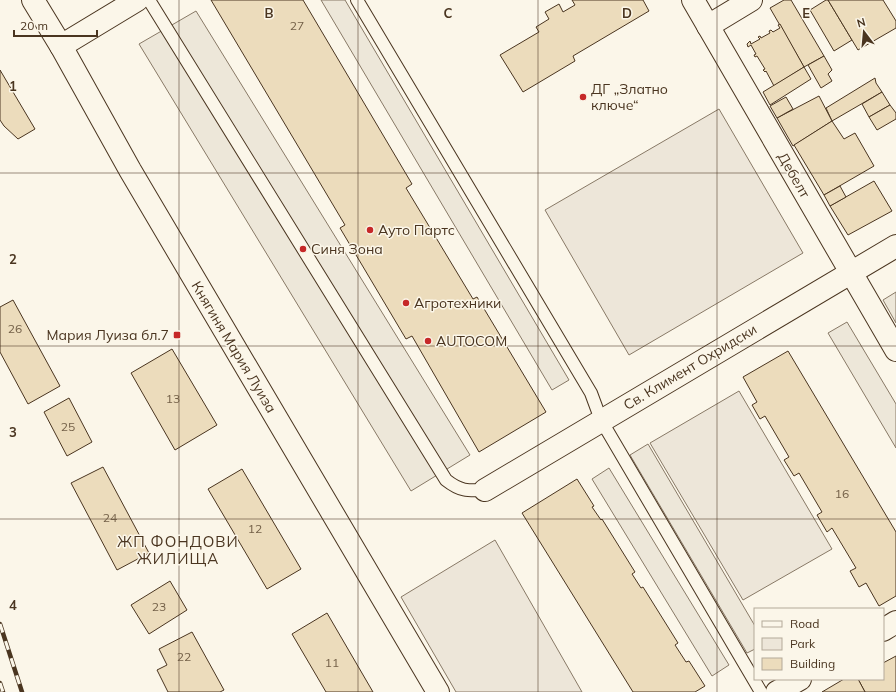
<svg xmlns="http://www.w3.org/2000/svg" width="896" height="692" viewBox="0 0 896 692" font-family="Mulish,sans-serif">
<rect width="100%" height="100%" fill="#fbf6e9"/>
<g fill="#ede6d9" stroke="#887966">
<polygon points="719,109 803,253 629,355 545,210"/>
<polygon points="739,391 832,549 743,600 650,443"/>
<polygon points="495,540 582,692 456,692 401,597"/>
</g>
<g fill="#ede7d9" stroke="#887966">
<polygon points="321,0 345,0 569,380 552,390"/>
<polygon points="196,11 470,455 411,491 139,44"/>
<polygon points="896,292 896,323 883,300"/>
<polygon points="847,322 896,404 896,448 828,333"/>
<polygon points="648,444 755,626 755,649 747,653 630,455"/>
<polygon points="609,468 729,665 712,676 592,479"/>
</g>
<g fill="#ecdcbc" stroke="#4a3520">
<polygon points="211,0 303,0 412,184 406,188 473,299 477,297 546,412 479,452 412,336 406,339 340,228 345,225"/>
<polygon points="572,0 643,0 649,11 573,56 575,61 523,92 500,55 539,32 536,27 549,19 545,12 559,4 563,12 575,5"/>
<polygon points="784,0 791,0 824,56 804,67 770,8"/>
<polygon points="826,0 828,0 852,40 834,51 810,10"/>
<polygon points="828,0 883,0 896,21 896,28 858,50"/>
<polygon points="780,24 804,67 774,86 766,71 765,72 763,70 765,69 757,56 755,57 754,55 756,54 751,45 748,47 747,44 750,41 751,44 760,39 758,37 760,36 761,38 770,33 769,31 771,30 773,32 780,28 778,25"/>
<polygon points="824,56 832,70 828,74 832,81 821,88 808,65"/>
<polygon points="804,67 811,79 770,105 763,92"/>
<polygon points="0,70 35,129 18,139 4,126 0,120"/>
<polygon points="875,78 876,83 882,92 832,121 826,108"/>
<polygon points="882,92 890,105 869,117 862,104"/>
<polygon points="819,96 832,121 793,146 777,118"/>
<polygon points="786,97 793,109 777,118 770,106"/>
<polygon points="890,105 896,113 896,119 877,130 869,117"/>
<polygon points="832,121 844,139 855,133 874,166 824,195 794,145"/>
<polygon points="874,181 892,211 848,235 830,206"/>
<polygon points="840,186 846,197 830,206 824,195"/>
<polygon points="13,300 60,386 28,404 0,352 0,307"/>
<polygon points="172,349 217,425 175,450 131,373"/>
<polygon points="788,351 896,532 896,596 879,606 866,583 859,587 850,571 856,568 832,528 827,532 817,515 822,512 799,473 794,476 784,460 789,457 765,416 760,419 752,405 757,402 743,377"/>
<polygon points="69,398 92,442 67,456 44,412"/>
<polygon points="103,467 149,553 117,570 71,483"/>
<polygon points="242,469 301,569 267,589 208,489"/>
<polygon points="577,479 594,506 592,507 601,520 602,519 635,572 632,574 641,588 643,587 678,643 675,645 686,662 689,661 705,686 695,692 633,692 522,513"/>
<polygon points="170,581 187,610 149,634 131,605"/>
<polygon points="327,613 373,692 326,692 292,634"/>
<polygon points="192,632 224,690 220,692 168,692 157,670 167,665 159,649"/>
<polygon points="896,656 896,692 865,692 858,679 883,679 883,663"/>
<polygon points="844,679 858,679 865,692 822,692"/>
</g>
<g fill="none" stroke-linecap="round" stroke-linejoin="round">
<g stroke="#4a3520" stroke-width="14">
<g id="lane">
<path d="M 149,0 L 446,480 C 460,491 467,491 485,490"/>
<polyline points="357,0 591,393 601,420 761,692"/>
</g>
</g>
<g stroke="#4a3520" stroke-width="24">
<g id="street">
<polyline points="693,0 896,350"/>
<polyline points="708,26 751,0"/>
<polyline points="485,490 896,246"/>
<polyline points="883,630 896,622"/>
<polyline points="777,692 800,679"/>
</g>
</g>
<g stroke="#4a3520" stroke-width="24">
<g id="secondary">
<polyline points="33,0 61,46 130,170 438,692"/>
<polyline points="61,46 137,0"/>
</g>
</g>
<use href="#lane" stroke="#fbf6e9" stroke-width="12"/>
<use href="#street" stroke="#fbf6e9" stroke-width="22"/>
<use href="#secondary" stroke="#fbf6e9" stroke-width="22"/>
<g stroke="#4a3520" stroke-width="4.5">
<g id="rail">
<polyline points="0,624 22,692"/>
<polyline points="0,683 3,692"/>
</g>
</g>
<use href="#rail" stroke="#fbf6e9" stroke-width="3" stroke-dasharray="9" stroke-linecap="butt"/>
</g>
<path fill="none" stroke="#4a3520" stroke-width="1" stroke-opacity="0.55" d="M 179,0 L 179,692M 358,0 L 358,692M 538,0 L 538,692M 717,0 L 717,692M 0,173 L 896,173M 0,346 L 896,346M 0,519 L 896,519"/>
<g fill="#c62828" stroke="#fbf6e9" stroke-width="1.5">
<circle cx="583" cy="97" r="4"/>
<circle cx="370" cy="230" r="4"/>
<circle cx="303" cy="249" r="4"/>
<circle cx="406" cy="303" r="4"/>
<rect x="173" y="331" width="8" height="8" rx="2"/>
<circle cx="428" cy="341" r="4"/>
</g>
<g text-anchor="middle" stroke-width="3" stroke-linejoin="round" paint-order="stroke">
<g font-size="12" fill="#725f47">
<text x="297" y="30">27</text>
<text x="15" y="333">26</text>
<text x="173" y="403">13</text>
<text x="68" y="431">25</text>
<text x="842" y="498">16</text>
<text x="110" y="522">24</text>
<text x="255" y="533">12</text>
<text x="159" y="611">23</text>
<text x="184" y="661">22</text>
<text x="332" y="667">11</text>
</g>
<g font-size="14" fill="#4a3520" stroke="#fbf6e9" text-anchor="start">
<text x="591" y="94">ДГ „Златно<tspan x="591" dy="16">ключе“</tspan></text>
<text x="378" y="235">Ауто Партс</text>
<text x="311" y="254">Синя Зона</text>
<text x="414" y="308">Агротехники</text>
<text x="169" y="340" text-anchor="end">Мария Луиза бл.7</text>
<text x="436" y="346">AUTOCOM</text>
</g>
<g font-size="14" fill="#4a3520" stroke="#fbf6e9">
<text transform="translate(794 175) rotate(60)" y="5">Дебелт</text>
<text transform="translate(234 347) rotate(59)" y="5">Княгиня Мария Луиза</text>
<text transform="translate(690 367) rotate(-31)" y="5">Св. Климент Охридски</text>
</g>
<g font-size="15" letter-spacing="1" fill="#4a3520" stroke="#fbf6e9">
<text x="178" y="547">ЖП ФОНДОВИ<tspan x="178" dy="17">ЖИЛИЩА</tspan></text>
</g>
</g>
<g font-size="13" text-anchor="middle" font-weight="bold" fill="#4a3520" stroke="#fbf6e9" stroke-width="3" stroke-linejoin="round" paint-order="stroke">
<text x="269" y="18">B</text>
<text x="448" y="18">C</text>
<text x="627" y="18">D</text>
<text x="806" y="18">E</text>
<text x="13" y="91">1</text>
<text x="13" y="264">2</text>
<text x="13" y="437">3</text>
<text x="13" y="610">4</text>
</g>
<rect x="754" y="608" width="130" height="72" fill="#fbf6e9" stroke="#b4a999"/>
<rect x="762" y="621" width="20" height="6" fill="#fbf6e9" stroke="#b4a999"/>
<text x="790" y="628" font-size="12" fill="#4a3520">Road</text>
<rect x="762" y="638" width="20" height="12" fill="#ede6d9" stroke="#b4a999"/>
<text x="790" y="648" font-size="12" fill="#4a3520">Park</text>
<rect x="762" y="658" width="20" height="12" fill="#ecdcbc" stroke="#b4a999"/>
<text x="790" y="668" font-size="12" fill="#4a3520">Building</text>
<g transform="translate(864 32) rotate(344)" stroke="#fbf6e9" stroke-width="3" paint-order="stroke">
<path d="M0-3L7 15L0 10L-7 15Z" fill="#4a3520"/>
<text y="-6" font-size="11" font-weight="bold" text-anchor="middle" fill="#4a3520">N</text>
</g>
<path d="M14 30v6h83v-6" fill="none" stroke="#4a3520" stroke-width="2"/>
<text x="20" y="30" font-size="12" fill="#4a3520" stroke="#fbf6e9" stroke-width="3" paint-order="stroke">20 m</text>
</svg>
